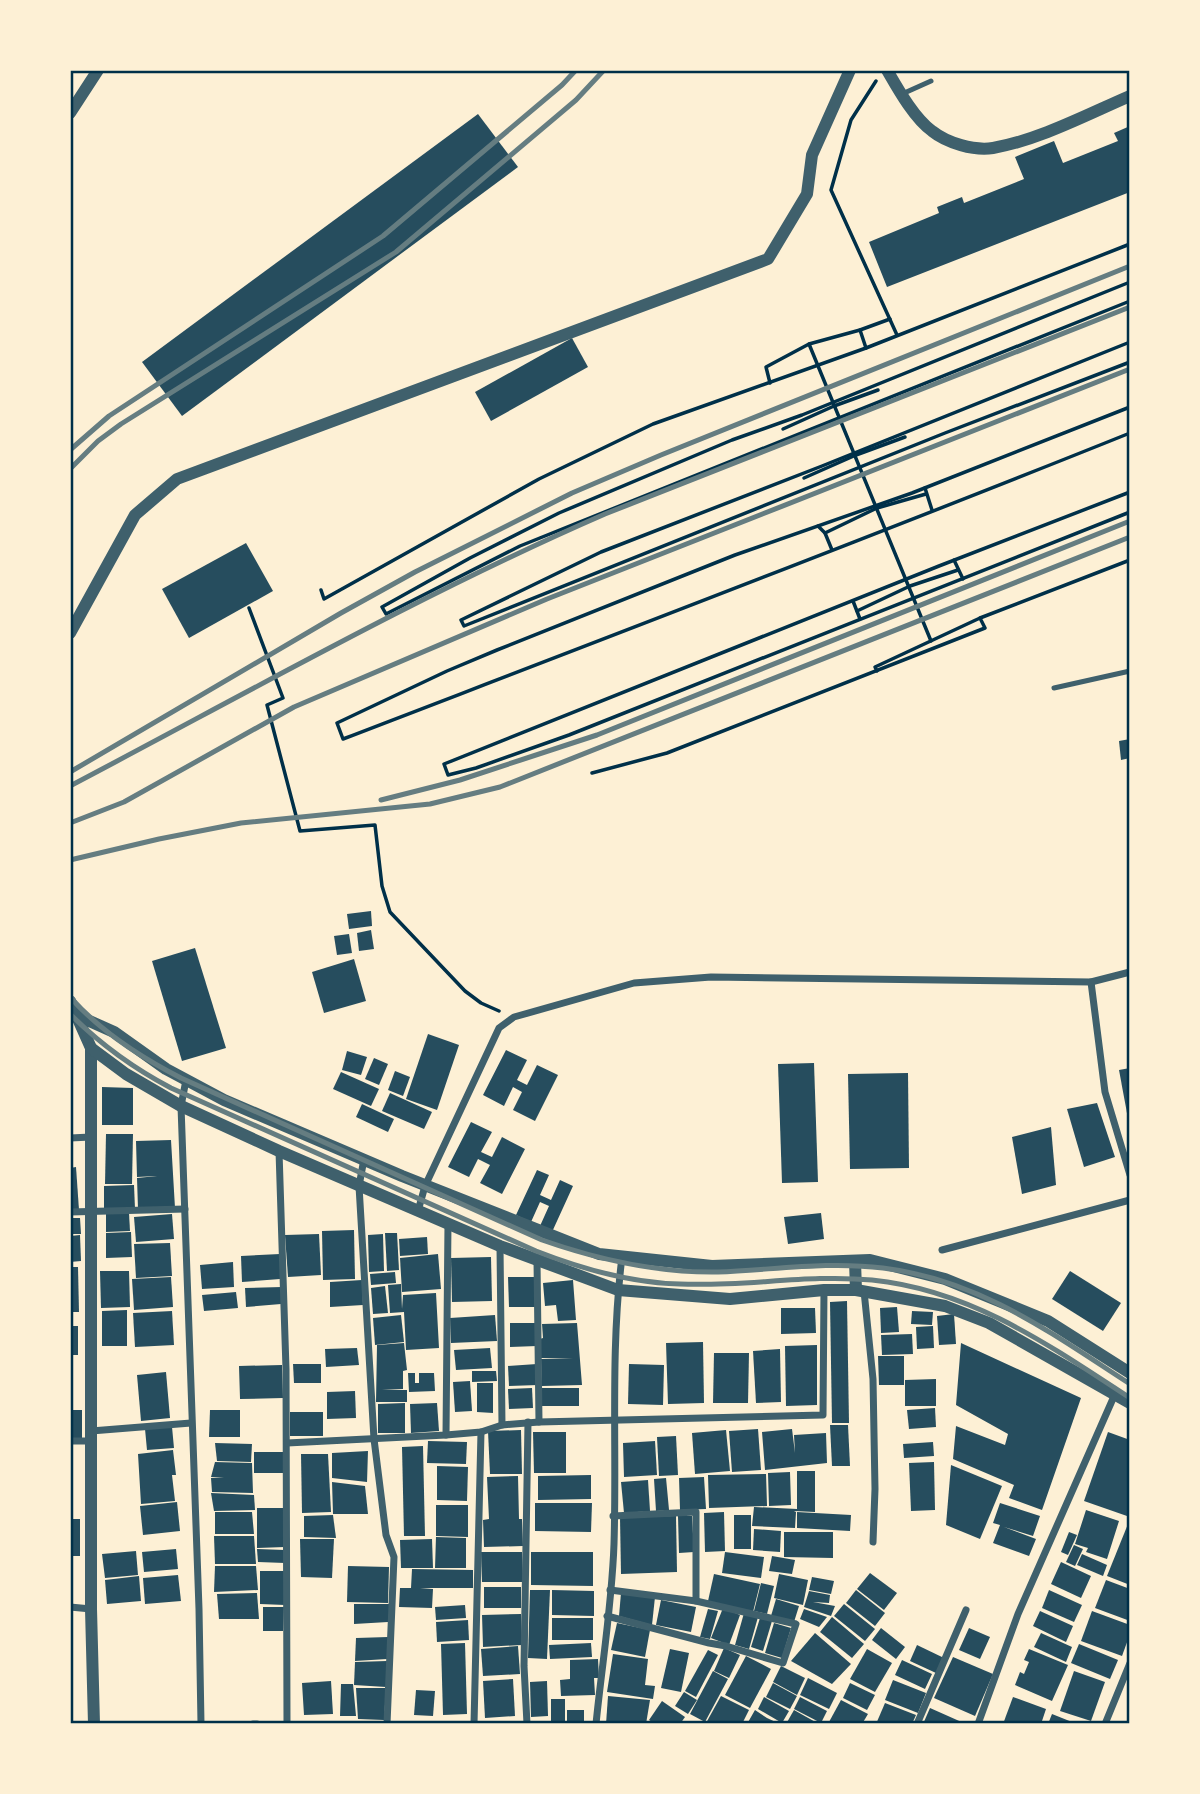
<svg xmlns="http://www.w3.org/2000/svg" width="1200" height="1794" viewBox="0 0 1200 1794" font-family="'PT Serif',serif">
<rect width="100%" height="100%" fill="#fdf0d5"/>
<g fill="#264d5e">
<polygon points="478,114 518,167 182,416 142,362"/>
<polygon points="1130,126 1130,192 887,287 869,242 939,213 937,207 962,197 964,203 1024,179 1015,157 1054,141 1063,163 1118,141 1114,133"/>
<polygon points="572,338 588,367 491,421 475,392"/>
<polygon points="246,543 273,591 189,638 162,589"/>
<polygon points="1130,739 1130,758 1121,760 1119,741"/>
<polygon points="371,911 372,926 349,929 347,914"/>
<polygon points="371,930 374,949 359,951 357,933"/>
<polygon points="349,934 352,953 337,955 334,936"/>
<polygon points="195,948 226,1048 182,1061 152,961"/>
<polygon points="354,959 366,1001 324,1013 312,972"/>
<polygon points="428,1034 459,1045 437,1110 406,1099"/>
<polygon points="506,1050 527,1060 517,1080 527,1085 537,1065 558,1075 535,1121 513,1110 522,1092 513,1087 504,1106 483,1095"/>
<polygon points="347,1051 367,1057 361,1075 342,1070"/>
<polygon points="374,1058 388,1064 379,1085 365,1079"/>
<polygon points="814,1063 818,1182 782,1183 778,1064"/>
<polygon points="1130,1068 1130,1123 1129,1124 1119,1070"/>
<polygon points="395,1071 410,1077 403,1096 388,1090"/>
<polygon points="341,1072 379,1089 371,1106 333,1089"/>
<polygon points="908,1073 909,1168 850,1169 848,1074"/>
<polygon points="102,1087 133,1088 133,1125 102,1125"/>
<polygon points="390,1093 432,1112 424,1129 382,1111"/>
<polygon points="1097,1103 1115,1157 1084,1167 1067,1109"/>
<polygon points="362,1104 394,1119 388,1132 356,1117"/>
<polygon points="471,1122 492,1132 481,1152 492,1157 502,1137 525,1149 502,1194 480,1183 490,1165 478,1159 469,1177 448,1167"/>
<polygon points="1051,1127 1056,1185 1022,1194 1012,1137"/>
<polygon points="106,1134 133,1134 132,1184 105,1184"/>
<polygon points="171,1140 175,1208 138,1209 137,1178 157,1176 137,1177 136,1141"/>
<polygon points="76,1167 79,1210 70,1211 70,1168"/>
<polygon points="537,1170 549,1175 540,1195 551,1200 560,1180 573,1186 552,1232 540,1226 549,1206 540,1202 531,1222 516,1215"/>
<polygon points="134,1185 135,1209 104,1210 104,1186"/>
<polygon points="129,1213 130,1231 106,1232 106,1214"/>
<polygon points="821,1213 824,1239 788,1244 784,1217"/>
<polygon points="172,1214 174,1239 136,1242 134,1217"/>
<polygon points="70,1218 80,1218 81,1234 70,1234"/>
<polygon points="354,1230 355,1279 323,1280 322,1231"/>
<polygon points="131,1232 132,1257 106,1258 106,1233"/>
<polygon points="385,1233 397,1233 399,1270 387,1271"/>
<polygon points="319,1234 321,1275 288,1277 285,1235"/>
<polygon points="383,1234 384,1271 369,1272 368,1235"/>
<polygon points="80,1235 81,1261 70,1262 70,1236"/>
<polygon points="427,1237 428,1254 400,1256 399,1239"/>
<polygon points="170,1243 172,1276 136,1278 134,1244"/>
<polygon points="280,1254 280,1279 242,1282 241,1256"/>
<polygon points="438,1254 441,1289 402,1292 400,1258"/>
<polygon points="491,1257 492,1301 452,1302 451,1258"/>
<polygon points="233,1262 234,1287 202,1289 200,1265"/>
<polygon points="70,1267 78,1267 79,1312 70,1312"/>
<polygon points="100,1271 129,1271 130,1307 101,1308"/>
<polygon points="1070,1271 1121,1303 1103,1331 1052,1299"/>
<polygon points="395,1272 396,1283 371,1285 370,1274"/>
<polygon points="171,1277 173,1307 134,1310 132,1279"/>
<polygon points="508,1277 534,1277 535,1307 509,1307"/>
<polygon points="362,1280 363,1305 330,1307 330,1282"/>
<polygon points="573,1280 576,1320 558,1321 556,1305 545,1306 543,1283"/>
<polygon points="401,1284 402,1309 403,1295 436,1293 439,1348 406,1350 404,1312 390,1313 388,1285"/>
<polygon points="385,1286 388,1313 373,1314 371,1288"/>
<polygon points="282,1287 281,1304 246,1307 245,1288"/>
<polygon points="236,1292 238,1308 204,1311 202,1295"/>
<polygon points="847,1301 849,1423 832,1423 830,1302"/>
<polygon points="897,1307 899,1332 881,1333 880,1308"/>
<polygon points="781,1308 815,1308 816,1333 781,1334"/>
<polygon points="127,1310 127,1346 102,1346 102,1311"/>
<polygon points="172,1311 174,1345 135,1347 133,1313"/>
<polygon points="912,1311 933,1312 932,1325 911,1324"/>
<polygon points="954,1314 956,1344 939,1345 937,1316"/>
<polygon points="401,1315 404,1342 375,1345 373,1318"/>
<polygon points="495,1315 497,1341 451,1343 450,1318"/>
<polygon points="510,1323 536,1323 537,1346 510,1347"/>
<polygon points="577,1323 582,1385 542,1386 541,1359 573,1358 541,1358 540,1339 543,1338 542,1324"/>
<rect x="70" y="1326" width="8" height="29"/>
<polygon points="933,1326 934,1348 917,1349 916,1327"/>
<polygon points="912,1334 913,1354 882,1355 881,1335"/>
<polygon points="703,1342 704,1403 668,1404 666,1343"/>
<polygon points="404,1343 407,1370 403,1371 403,1389 382,1390 407,1390 407,1402 376,1402 377,1345"/>
<polygon points="961,1343 1081,1398 1042,1510 1009,1498 1014,1485 953,1459 956,1426 1005,1445 1008,1434 956,1405"/>
<polygon points="817,1345 817,1405 786,1406 785,1346"/>
<polygon points="357,1348 359,1365 326,1367 325,1349"/>
<polygon points="490,1348 492,1368 456,1370 454,1350"/>
<polygon points="780,1349 781,1402 756,1403 753,1351"/>
<polygon points="714,1353 749,1353 748,1403 713,1403"/>
<polygon points="878,1356 904,1356 904,1385 879,1385"/>
<polygon points="293,1364 321,1364 321,1383 294,1383"/>
<polygon points="537,1364 538,1385 509,1386 508,1366"/>
<polygon points="629,1364 664,1365 663,1405 628,1404"/>
<polygon points="282,1365 283,1398 240,1399 239,1366"/>
<polygon points="472,1371 496,1371 497,1381 472,1382"/>
<polygon points="166,1372 170,1418 141,1421 137,1375"/>
<polygon points="408,1373 415,1373 415,1383 419,1383 419,1373 434,1373 435,1391 409,1392"/>
<polygon points="936,1379 936,1406 905,1406 905,1380"/>
<polygon points="470,1381 472,1411 455,1412 453,1382"/>
<polygon points="477,1383 493,1383 493,1413 477,1412"/>
<polygon points="532,1388 533,1408 509,1409 508,1389"/>
<rect x="540" y="1388" width="39" height="18"/>
<polygon points="355,1391 356,1418 327,1419 327,1392"/>
<polygon points="405,1403 405,1433 378,1433 378,1404"/>
<polygon points="437,1403 439,1431 411,1433 410,1404"/>
<polygon points="935,1408 936,1427 909,1429 907,1410"/>
<polygon points="70,1410 82,1410 82,1438 70,1439"/>
<polygon points="210,1410 240,1410 240,1437 209,1437"/>
<rect x="290" y="1412" width="33" height="24"/>
<polygon points="830,1425 848,1425 850,1466 832,1466"/>
<polygon points="172,1427 174,1448 147,1450 145,1429"/>
<polygon points="758,1429 761,1470 732,1472 729,1431"/>
<polygon points="792,1429 795,1453 794,1435 826,1433 827,1463 765,1470 762,1432"/>
<polygon points="521,1430 522,1474 490,1474 488,1431"/>
<polygon points="726,1430 730,1471 695,1474 692,1433"/>
<polygon points="533,1432 566,1432 566,1473 534,1473"/>
<polygon points="1108,1432 1130,1440 1130,1506 1127,1516 1084,1501"/>
<polygon points="676,1436 678,1475 659,1476 657,1437"/>
<polygon points="428,1441 467,1442 466,1464 427,1463"/>
<polygon points="655,1441 657,1475 624,1477 623,1443"/>
<polygon points="933,1442 934,1456 904,1458 903,1444"/>
<polygon points="215,1443 252,1444 251,1462 217,1461"/>
<polygon points="423,1446 425,1536 404,1536 402,1447"/>
<polygon points="173,1450 176,1475 172,1475 175,1501 141,1504 138,1454"/>
<polygon points="368,1451 367,1482 332,1478 332,1453"/>
<rect x="254" y="1452" width="30" height="21"/>
<polygon points="301,1454 328,1454 331,1512 302,1513"/>
<polygon points="215,1462 252,1463 253,1493 212,1492 211,1478 224,1478 211,1477"/>
<polygon points="934,1462 935,1510 911,1511 909,1463"/>
<polygon points="951,1465 1002,1486 980,1539 946,1525"/>
<polygon points="437,1466 468,1467 467,1501 437,1500"/>
<polygon points="797,1471 815,1471 815,1512 794,1511 796,1512 795,1528 752,1526 754,1507 797,1509"/>
<polygon points="790,1472 791,1505 769,1506 768,1473"/>
<polygon points="766,1474 767,1506 709,1508 708,1475"/>
<polygon points="591,1475 591,1499 538,1500 538,1476"/>
<polygon points="518,1476 519,1519 522,1519 523,1546 484,1547 483,1520 489,1519 487,1477"/>
<polygon points="704,1477 706,1509 680,1510 679,1478"/>
<polygon points="666,1478 669,1510 656,1511 654,1479"/>
<polygon points="648,1480 650,1511 624,1513 621,1482"/>
<polygon points="332,1482 365,1486 368,1514 333,1514"/>
<polygon points="211,1493 254,1495 255,1510 214,1511"/>
<polygon points="177,1502 180,1531 143,1535 140,1506"/>
<polygon points="535,1503 592,1503 591,1532 535,1531"/>
<polygon points="1000,1503 1040,1516 1033,1536 1004,1527 1036,1539 1029,1556 993,1543 1000,1525 993,1523"/>
<polygon points="436,1505 468,1505 468,1537 436,1536"/>
<polygon points="257,1508 285,1508 285,1547 257,1548"/>
<polygon points="1086,1510 1119,1521 1107,1559 1086,1552 1088,1548 1075,1544"/>
<polygon points="215,1512 252,1512 254,1534 215,1534"/>
<polygon points="724,1512 725,1551 705,1552 704,1513"/>
<polygon points="797,1512 851,1515 850,1531 797,1528"/>
<polygon points="333,1515 336,1538 304,1537 304,1516"/>
<rect x="734" y="1515" width="17" height="34"/>
<polygon points="676,1516 677,1572 621,1574 620,1517"/>
<polygon points="678,1516 692,1516 694,1552 679,1553"/>
<rect x="70" y="1519" width="10" height="37"/>
<polygon points="1130,1519 1130,1585 1107,1576"/>
<polygon points="754,1529 781,1531 780,1552 753,1550"/>
<polygon points="784,1532 833,1532 833,1558 784,1557"/>
<polygon points="1069,1532 1077,1535 1068,1555 1061,1552"/>
<polygon points="214,1536 254,1536 256,1564 215,1564"/>
<polygon points="436,1537 466,1538 466,1568 435,1568"/>
<polygon points="300,1539 334,1539 332,1578 301,1577"/>
<polygon points="432,1539 433,1568 401,1568 400,1540"/>
<polygon points="1074,1545 1083,1549 1075,1566 1066,1562"/>
<polygon points="176,1549 178,1569 144,1572 142,1552"/>
<polygon points="257,1549 285,1550 285,1563 258,1562"/>
<polygon points="136,1551 138,1575 105,1578 102,1554"/>
<polygon points="481,1552 522,1552 523,1582 482,1582"/>
<polygon points="531,1552 593,1552 593,1586 531,1585"/>
<polygon points="725,1552 764,1557 761,1578 722,1573"/>
<polygon points="1082,1554 1107,1565 1103,1576 1077,1565"/>
<polygon points="772,1556 795,1560 792,1574 769,1571"/>
<polygon points="1061,1562 1091,1576 1081,1598 1051,1584"/>
<polygon points="215,1566 256,1566 258,1590 214,1592"/>
<polygon points="348,1566 389,1567 388,1603 347,1602"/>
<polygon points="412,1569 473,1570 473,1588 420,1588 433,1589 432,1608 399,1607 400,1588 411,1588"/>
<polygon points="260,1571 284,1571 285,1605 260,1604"/>
<polygon points="870,1573 897,1593 884,1610 857,1589"/>
<polygon points="714,1574 760,1584 753,1612 708,1601"/>
<polygon points="779,1574 808,1580 803,1605 774,1598"/>
<polygon points="178,1575 181,1601 145,1604 143,1578"/>
<polygon points="139,1576 141,1601 107,1604 105,1580"/>
<polygon points="812,1577 834,1581 831,1594 809,1590"/>
<polygon points="1106,1580 1130,1589 1130,1621 1095,1608"/>
<polygon points="761,1583 774,1586 767,1614 754,1611"/>
<rect x="484" y="1587" width="37" height="21"/>
<polygon points="530,1590 550,1590 547,1659 528,1658"/>
<polygon points="552,1590 594,1591 594,1616 552,1615"/>
<polygon points="856,1590 885,1613 875,1626 846,1603"/>
<polygon points="1049,1590 1082,1605 1074,1622 1042,1608"/>
<polygon points="809,1591 830,1595 829,1603 813,1602 835,1606 831,1616 804,1607"/>
<polygon points="257,1593 259,1619 219,1619 217,1594"/>
<polygon points="621,1593 655,1597 652,1625 619,1616"/>
<polygon points="776,1599 799,1606 794,1622 771,1616"/>
<polygon points="661,1600 696,1607 691,1632 656,1625"/>
<polygon points="354,1604 391,1604 388,1622 354,1624"/>
<polygon points="844,1604 875,1629 865,1641 834,1616"/>
<polygon points="465,1605 466,1618 436,1620 435,1607"/>
<polygon points="263,1607 284,1607 283,1631 263,1631"/>
<polygon points="723,1608 740,1615 729,1645 711,1638"/>
<polygon points="708,1609 718,1611 710,1639 700,1637"/>
<polygon points="804,1609 827,1617 819,1627 800,1619"/>
<polygon points="1040,1611 1073,1626 1066,1642 1033,1626"/>
<polygon points="1092,1611 1130,1625 1130,1634 1122,1656 1081,1641"/>
<polygon points="744,1613 758,1617 749,1649 735,1645"/>
<polygon points="521,1614 522,1645 483,1647 482,1615"/>
<polygon points="832,1617 864,1644 852,1658 820,1632"/>
<rect x="552" y="1618" width="41" height="22"/>
<polygon points="760,1618 772,1621 763,1651 751,1647"/>
<polygon points="468,1620 469,1640 437,1642 436,1622"/>
<polygon points="617,1623 650,1630 645,1657 611,1650"/>
<polygon points="774,1623 791,1628 782,1658 765,1653"/>
<polygon points="881,1628 905,1647 896,1659 872,1640"/>
<polygon points="969,1628 990,1637 980,1659 959,1650"/>
<polygon points="815,1633 851,1664 832,1684 791,1661"/>
<polygon points="1041,1633 1072,1647 1066,1662 1034,1647"/>
<polygon points="388,1637 387,1659 355,1661 356,1638"/>
<polygon points="465,1643 467,1714 443,1715 441,1644"/>
<polygon points="591,1643 592,1657 550,1659 549,1645"/>
<polygon points="1079,1644 1118,1660 1110,1679 1071,1663"/>
<polygon points="917,1645 944,1658 936,1673 910,1661"/>
<polygon points="518,1646 520,1674 483,1676 481,1649"/>
<polygon points="724,1648 740,1655 729,1678 714,1671"/>
<polygon points="670,1649 689,1653 681,1692 661,1688"/>
<polygon points="867,1649 892,1663 875,1692 850,1679"/>
<polygon points="1029,1649 1068,1665 1052,1701 1015,1685 1020,1672 1024,1674 1029,1662 1024,1660"/>
<polygon points="708,1650 718,1655 696,1697 685,1691"/>
<polygon points="613,1654 648,1659 645,1685 655,1686 653,1699 607,1692"/>
<polygon points="746,1656 771,1669 750,1708 725,1695"/>
<polygon points="953,1657 993,1674 975,1716 934,1698"/>
<polygon points="598,1659 599,1678 594,1678 595,1695 561,1696 560,1680 570,1679 570,1660"/>
<polygon points="902,1660 932,1674 925,1689 895,1675"/>
<polygon points="387,1661 386,1687 354,1685 355,1662"/>
<polygon points="781,1666 805,1678 797,1695 773,1682"/>
<polygon points="713,1671 728,1679 705,1722 690,1714"/>
<polygon points="1074,1671 1105,1682 1091,1721 1060,1711"/>
<polygon points="808,1678 837,1693 829,1709 800,1695"/>
<polygon points="513,1679 515,1716 485,1718 483,1681"/>
<polygon points="893,1680 926,1693 918,1713 885,1700"/>
<polygon points="331,1681 333,1714 304,1715 302,1683"/>
<polygon points="547,1681 548,1716 531,1717 530,1682"/>
<polygon points="773,1683 797,1696 790,1709 766,1697"/>
<polygon points="850,1683 875,1695 867,1710 843,1698"/>
<polygon points="341,1684 353,1684 356,1716 340,1716"/>
<polygon points="356,1688 386,1688 384,1720 358,1719"/>
<polygon points="416,1690 435,1691 433,1716 414,1715"/>
<polygon points="684,1692 697,1700 688,1714 675,1706"/>
<polygon points="608,1696 650,1700 646,1724 606,1724"/>
<polygon points="721,1696 749,1710 742,1724 706,1723"/>
<polygon points="764,1697 789,1711 782,1723 758,1709"/>
<polygon points="800,1697 827,1711 821,1723 794,1709"/>
<polygon points="1013,1697 1046,1709 1041,1724 1003,1724"/>
<rect x="551" y="1699" width="14" height="22"/>
<polygon points="841,1700 868,1714 862,1724 829,1722"/>
<polygon points="662,1701 685,1717 680,1724 655,1724 649,1720"/>
<polygon points="885,1703 916,1715 912,1724 876,1724"/>
<polygon points="930,1708 966,1724 923,1724"/>
<rect x="567" y="1710" width="17" height="14"/>
<polygon points="755,1710 767,1718 780,1724 747,1724"/>
<polygon points="794,1710 819,1724 786,1724"/>
<polygon points="1052,1714 1077,1724 1048,1724"/>
</g>
<g fill="none" stroke-linecap="round" stroke-linejoin="round">
<g stroke="#003049" stroke-width="3.5">
<polyline points="876,81 851,120 831,190 897,335"/>
<polyline points="1130,282 802,415 732,440 559,513 470,558 382,607 386,614 520,546 1130,301"/>
<polyline points="860,330 866,348"/>
<polyline points="1130,342 822,466 601,552 461,620 464,626 945,433 1130,362"/>
<polyline points="809,344 931,641"/>
<polyline points="770,383 766,367 809,344 860,330 890,319"/>
<path d="M 1130,407 L 912,493 L 735,555 L 497,650 L 447,671 L 337,723 L 343,739 C 606,638 869,538 1130,433"/>
<polyline points="783,429 834,406 878,390"/>
<polyline points="804,478 856,455 905,437"/>
<polyline points="925,488 932,510"/>
<polyline points="1130,492 939,566 444,764 448,775 476,768 569,735 1130,512"/>
<polyline points="818,526 825,533 832,550"/>
<polyline points="825,533 877,508 926,494"/>
<polyline points="954,560 963,579"/>
<polyline points="321,590 324,599 539,479 653,424 866,348 1130,244"/>
<polyline points="853,601 860,619"/>
<polyline points="249,608 283,698 267,705 300,831 375,825 382,886 390,912 465,991 481,1003 499,1011"/>
<polyline points="857,611 910,586 958,570"/>
<polyline points="877,671 875,667 980,618"/>
<polyline points="592,773 667,753 985,628 980,618 1130,560"/>
</g>
<g stroke="#3f606c" stroke-width="5">
<polyline points="902,94 931,81"/>
<polyline points="1054,688 1130,671"/>
</g>
<g stroke="#3f606c" stroke-width="7">
<polyline points="1091,982 1105,1092 1130,1175"/>
<polyline points="186,1080 181,1106 199,1609 201,1724"/>
<polyline points="70,1138 91,1137"/>
<polyline points="279,1151 286,1369 287,1724"/>
<polyline points="364,1159 359,1186 374,1439 386,1535 394,1557 387,1724"/>
<polyline points="418,1211 425,1186 499,1028 514,1017 634,983 711,977 1091,982 1130,972"/>
<polyline points="70,1212 185,1209"/>
<polyline points="500,1246 502,1425"/>
<polyline points="942,1250 1130,1200"/>
<polyline points="537,1260 539,1422"/>
<polyline points="864,1291 873,1379 875,1489 873,1542"/>
<polyline points="91,1431 191,1423"/>
<polyline points="446,1435 448,1223"/>
<polyline points="70,1441 92,1441"/>
<polyline points="287,1443 446,1435 481,1432 502,1425 539,1422 823,1415 824,1290"/>
<polyline points="613,1516 696,1512 696,1601"/>
<polyline points="70,1607 91,1609"/>
<polyline points="607,1616 709,1643 726,1646 783,1663 796,1624 696,1601 610,1590"/>
<polyline points="253,1724 257,1724"/>
<polyline points="474,1724 481,1432"/>
<polyline points="527,1724 524,1666 528,1422"/>
<path d="M 596,1724 C 602,1664 612,1604 614,1544 C 617,1448 610,1352 622,1257"/>
<polyline points="917,1724 966,1610"/>
<polyline points="978,1724 1018,1614 1115,1394"/>
<polyline points="1105,1724 1130,1663"/>
</g>
<g stroke="#3f606c" stroke-width="12">
<path d="M 887,70 C 898,89 914,118 932,131 C 947,143 974,151 993,148 C 1039,140 1088,114 1130,96"/>
<polyline points="70,113 98,70"/>
<polyline points="70,633 135,515 177,479 768,259 807,194 812,155 850,70"/>
<polyline points="70,1001 91,1048 91,1609 94,1724"/>
<polyline points="76,1015 114,1032 166,1069 224,1100 402,1176 599,1254 712,1266 870,1260 945,1279 1048,1321 1130,1373"/>
<polyline points="91,1048 126,1074 181,1106 279,1151 500,1246 618,1290 730,1299 824,1290 856,1290 945,1306 989,1323 1130,1403"/>
<polyline points="855,1261 856,1290"/>
</g>
<g stroke="#657d81" stroke-width="5">
<polyline points="70,450 109,416 383,236 562,85 576,70"/>
<polyline points="70,469 98,441 121,424 396,252 576,100 604,70"/>
<polyline points="70,772 341,613 415,572 572,493 661,455 1130,266"/>
<path d="M 70,786 C 247,693 421,594 605,514 L 1130,307"/>
<polyline points="381,800 460,780 597,735 1130,521"/>
<polyline points="70,823 124,802 294,707 547,599 1130,369"/>
<polyline points="70,860 159,839 241,823 430,804 500,787 1130,537"/>
<path d="M 70,997 C 101,1032 140,1057 181,1078 L 542,1240 C 599,1260 657,1273 718,1272 C 773,1270 828,1261 883,1268 C 980,1280 1051,1333 1130,1384"/>
<path d="M 70,1014 C 100,1044 133,1068 171,1088 L 536,1251 C 582,1269 631,1283 680,1284 C 744,1287 808,1274 872,1280 C 971,1290 1049,1345 1130,1398"/>
</g>
</g>
<rect width="1200" height="1794" fill="none" stroke="#fdf0d5" stroke-width="144"/>
<rect x="72" y="72" width="1056" height="1650" fill="none" stroke="#003049" stroke-width="2.5"/>
</svg>
